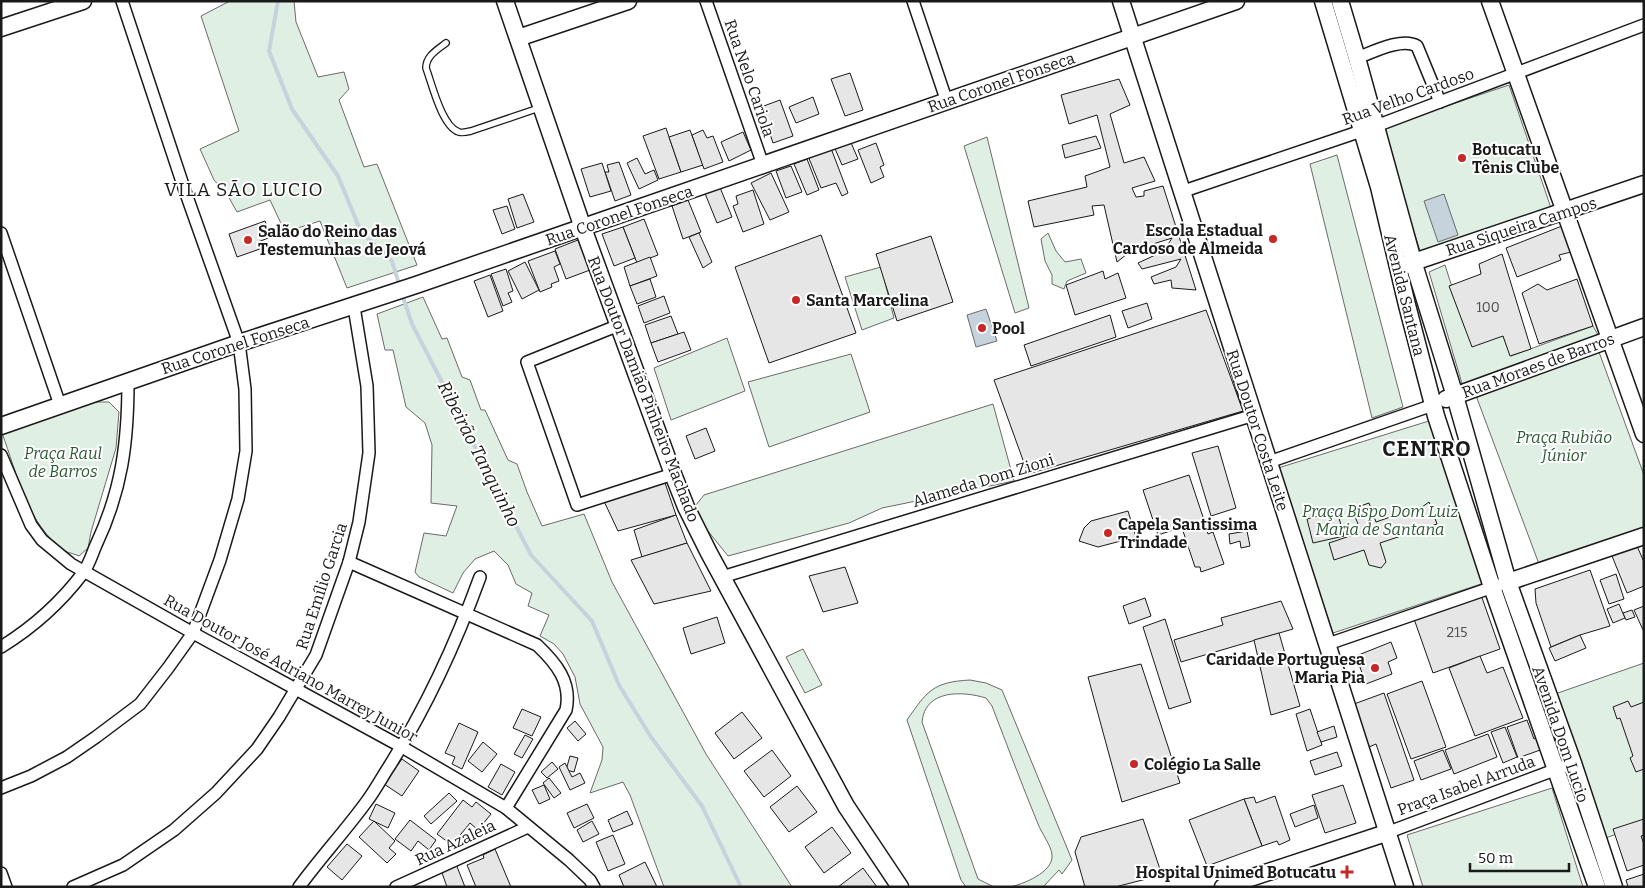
<svg xmlns="http://www.w3.org/2000/svg" width="1645" height="888" viewBox="0 0 1645 888" font-family="Bitter,serif">
<rect width="100%" height="100%" fill="#fff"/>
<g fill="#e0efe3" stroke="#6a6a6a">
<polygon points="230,1 294,1 296,22 318,77 344,72 349,89 339,100 364,167 377,164 417,265 347,288 320,221 285,232 270,200 237,212 227,194 214,180 200,149 239,131 201,16"/>
<polygon points="1509,85 1551,208 1421,254 1381,128"/>
<polygon points="987,137 1029,308 1015,313 964,146"/>
<polygon points="1337,155 1403,407 1372,418 1310,164"/>
<polygon points="1048,233 1056,251 1065,262 1081,259 1086,273 1067,281 1064,289 1052,284 1052,275 1045,261 1041,239"/>
<polygon points="1445,265 1465,328 1503,336 1511,356 1593,326 1601,340 1463,387 1429,272"/>
<polygon points="881,267 894,318 862,330 845,277"/>
<polygon points="423,297 442,339 447,338 462,377 470,380 481,410 485,410 508,460 517,464 527,492 542,526 584,514 612,582 706,754 792,887 664,887 630,795 623,782 590,793 602,760 603,747 580,704 575,677 563,654 554,644 540,636 549,615 528,606 532,593 516,584 508,565 494,551 475,559 463,573 453,593 419,577 415,572 424,533 446,536 457,506 431,503 432,445 425,423 406,407 393,350 385,350 377,314"/>
<polygon points="727,338 745,391 671,420 654,368"/>
<polygon points="1599,352 1644,475 1644,528 1539,564 1475,393"/>
<polygon points="851,354 870,412 769,447 748,382"/>
<path d="M 89,402 L 109,402 L 119,412 L 116,448 L 91,532 L 88,548 L 79,556 C 75,554 69,553 65,551 C 27,525 17,473 2,433 Z"/>
<polygon points="993,404 1014,481 882,508 849,523 728,556 700,521 696,505 704,495"/>
<polygon points="1432,420 1484,583 1333,633 1278,468"/>
<polygon points="803,649 822,685 805,693 786,657"/>
<polygon points="1644,663 1644,824 1603,839 1555,694"/>
<path d="M 970,680 L 986,683 L 1002,690 L 1072,860 L 1062,874 L 1059,870 L 1043,887 L 1009,887 C 1022,885 1054,872 1052,855 C 1052,847 1041,832 1038,824 C 1022,785 1007,745 992,706 L 986,698 C 963,691 925,689 922,722 L 978,879 L 994,887 L 966,887 L 961,880 L 907,720 C 927,691 933,682 970,680 Z"/>
<polygon points="1552,788 1583,887 1423,887 1407,835"/>
</g>
<g fill="#c6d2dc" stroke="#6a6a6a">
<polygon points="1444,194 1458,235 1438,242 1424,201"/>
<polygon points="986,309 997,341 976,347 967,315"/>
</g>
<g fill="none" stroke-linecap="round" stroke-linejoin="round">
<g stroke="#c6d2dc" stroke-width="4">
<polyline points="278,1 269,51 292,109 338,176 361,232 392,261 400,287"/>
<polyline points="402,294 412,324 531,555 592,621 619,685 651,737 702,806 741,887"/>
</g>
</g>
<g fill="#e6e6e6" stroke="#1a1a1a">
<polygon points="850,73 863,110 845,116 831,79"/>
<polygon points="1119,79 1130,105 1110,114 1124,163 1144,157 1155,181 1132,188 1136,197 1144,196 1144,191 1163,186 1196,290 1172,288 1171,280 1154,284 1151,277 1176,267 1181,259 1142,269 1138,263 1164,251 1172,238 1131,251 1117,262 1104,205 1092,206 1094,215 1034,227 1028,201 1087,187 1085,176 1110,167 1097,115 1069,124 1061,95"/>
<polygon points="813,97 819,114 796,123 789,107"/>
<polygon points="780,100 793,136 773,143 761,107"/>
<polygon points="666,128 681,172 659,179 643,136"/>
<polygon points="690,130 703,165 681,172 669,137"/>
<polygon points="703,130 707,138 713,136 723,162 704,169 692,135"/>
<polygon points="743,132 751,150 729,161 721,142"/>
<polygon points="1096,136 1101,148 1065,158 1062,145"/>
<polygon points="849,138 858,159 842,165 833,144"/>
<polygon points="829,143 848,193 842,196 836,183 821,188 806,151"/>
<polygon points="876,143 884,165 880,167 884,177 871,183 858,150"/>
<polygon points="637,158 645,174 654,170 658,180 639,189 627,163"/>
<polygon points="807,159 819,190 807,195 794,164"/>
<polygon points="619,162 631,195 615,201 605,172 609,172 607,165"/>
<polygon points="602,163 611,191 590,197 581,169"/>
<polygon points="791,166 802,192 786,198 776,171"/>
<polygon points="771,173 789,212 770,220 751,183"/>
<polygon points="719,185 732,217 717,223 704,191"/>
<polygon points="753,190 764,224 743,232 733,206 738,204 736,196"/>
<polygon points="523,194 534,222 517,228 508,199"/>
<polygon points="688,200 701,232 683,239 672,206"/>
<polygon points="507,206 515,229 502,234 493,210"/>
<polygon points="644,219 658,255 637,263 623,227"/>
<polygon points="265,221 271,237 258,242 260,249 237,257 229,234"/>
<polygon points="1562,226 1571,252 1559,255 1561,260 1517,277 1506,248"/>
<polygon points="623,227 635,258 614,266 602,234"/>
<polygon points="699,233 712,262 703,268 689,237"/>
<polygon points="821,235 856,333 769,363 735,267"/>
<polygon points="931,236 953,302 897,321 876,254"/>
<polygon points="578,240 590,270 566,279 555,249"/>
<polygon points="555,251 560,264 554,267 559,281 551,284 552,287 540,292 528,261"/>
<polygon points="1502,254 1531,349 1510,356 1503,336 1472,347 1449,286 1481,274 1479,264"/>
<polygon points="650,257 657,276 630,286 624,267"/>
<polygon points="525,262 539,290 522,299 508,271"/>
<polygon points="506,269 513,291 508,293 512,302 503,306 491,274"/>
<polygon points="1103,271 1105,279 1118,273 1126,298 1075,315 1066,285"/>
<polygon points="490,275 503,311 488,317 474,281"/>
<polygon points="650,279 656,297 637,304 630,286"/>
<polygon points="1577,279 1593,326 1539,344 1522,293 1538,284 1547,290"/>
<polygon points="664,296 670,313 644,323 638,306"/>
<polygon points="1147,303 1152,319 1128,328 1122,311"/>
<polygon points="1206,310 1243,411 1028,474 994,380"/>
<polygon points="1110,315 1116,337 1031,366 1024,345"/>
<polygon points="671,316 678,334 651,343 645,325"/>
<polygon points="684,332 691,350 658,362 651,343"/>
<polygon points="706,428 715,451 695,459 686,436"/>
<polygon points="1218,446 1236,508 1211,516 1192,453"/>
<polygon points="1189,475 1204,520 1158,535 1143,490"/>
<polygon points="664,480 676,515 618,531 602,497"/>
<polygon points="1429,502 1437,524 1380,543 1386,562 1381,568 1369,565 1364,550 1334,560 1329,543 1356,534 1358,524 1352,509 1369,503 1376,522 1416,508 1422,507"/>
<polygon points="1128,511 1136,537 1098,547 1079,541 1084,528 1091,521"/>
<polygon points="1337,511 1344,536 1313,543 1307,519"/>
<polygon points="676,515 687,543 642,557 634,530"/>
<polygon points="1205,523 1208,534 1213,532 1224,564 1201,572 1200,567 1195,567 1183,531"/>
<polygon points="1247,531 1250,546 1241,548 1240,541 1230,544 1229,534"/>
<polygon points="687,543 711,591 654,604 631,560"/>
<polygon points="1637,546 1644,562 1644,586 1627,593 1612,556"/>
<polygon points="845,567 858,603 823,612 809,576"/>
<polygon points="1590,570 1610,626 1580,635 1551,647 1536,603 1535,589"/>
<polygon points="1616,574 1624,599 1609,604 1600,580"/>
<polygon points="1480,592 1500,649 1433,673 1413,616"/>
<polygon points="1145,598 1151,616 1129,624 1123,606"/>
<polygon points="1281,601 1293,629 1181,662 1174,640 1223,625 1221,618"/>
<polygon points="1619,604 1625,618 1613,623 1607,609"/>
<polygon points="1644,606 1644,630 1643,630 1634,610"/>
<polygon points="1632,610 1635,617 1626,620 1623,613"/>
<polygon points="717,617 725,643 691,654 683,628"/>
<polygon points="1165,619 1191,702 1169,709 1143,627"/>
<polygon points="1279,633 1300,706 1271,715 1254,640"/>
<polygon points="1580,635 1586,648 1555,661 1549,648"/>
<polygon points="1391,642 1397,658 1388,662 1392,674 1366,684 1356,656"/>
<polygon points="1480,656 1487,673 1503,667 1523,718 1475,736 1449,668"/>
<polygon points="1141,664 1180,783 1122,802 1088,677"/>
<polygon points="1422,681 1446,747 1411,759 1387,694"/>
<polygon points="1384,693 1414,780 1391,788 1376,744 1369,747 1354,704"/>
<polygon points="1628,701 1631,707 1644,702 1644,769 1636,772 1630,758 1633,756 1620,718 1617,719 1613,707"/>
<polygon points="522,709 541,717 532,736 513,728"/>
<polygon points="1310,709 1322,745 1307,751 1296,714"/>
<polygon points="742,712 762,738 734,759 715,733"/>
<polygon points="1527,720 1534,739 1539,737 1543,749 1518,758 1507,727"/>
<polygon points="575,721 586,734 578,741 567,728"/>
<polygon points="459,723 478,732 462,769 452,764 455,757 445,753"/>
<polygon points="1334,726 1337,737 1321,742 1317,732"/>
<polygon points="1505,727 1517,757 1503,763 1491,732"/>
<polygon points="1488,734 1497,757 1454,774 1445,750"/>
<polygon points="525,735 533,739 522,758 514,754"/>
<polygon points="483,742 497,754 482,772 468,761"/>
<polygon points="772,750 791,776 764,797 744,771"/>
<polygon points="1443,750 1451,769 1421,780 1414,761"/>
<polygon points="1337,752 1342,766 1315,775 1310,761"/>
<polygon points="570,756 578,758 574,772 566,770"/>
<polygon points="402,759 419,771 402,796 384,784"/>
<polygon points="552,762 558,769 547,778 541,772"/>
<polygon points="565,763 572,777 580,773 585,783 570,790 559,767"/>
<polygon points="501,764 515,772 502,795 488,787"/>
<polygon points="549,778 561,793 554,798 543,783"/>
<polygon points="544,785 550,799 539,804 532,790"/>
<polygon points="1343,785 1356,823 1325,833 1312,795"/>
<polygon points="797,786 817,812 789,832 770,807"/>
<polygon points="449,793 457,801 431,824 424,816"/>
<polygon points="1275,796 1290,840 1279,845 1277,841 1262,846 1244,799 1254,797 1256,803"/>
<polygon points="1244,799 1262,846 1207,866 1189,820"/>
<polygon points="463,800 472,807 476,802 491,814 478,830 470,823 452,845 437,834"/>
<polygon points="376,804 395,813 388,828 369,819"/>
<polygon points="587,804 594,818 574,828 567,813"/>
<polygon points="1314,805 1318,818 1295,827 1290,814"/>
<polygon points="627,811 633,824 613,832 608,820"/>
<polygon points="1143,819 1162,875 1115,887 1085,887 1075,852 1081,837"/>
<polygon points="1644,819 1644,835 1641,836 1644,844 1644,865 1627,871 1613,829"/>
<polygon points="410,820 436,840 429,850 418,841 411,851 395,839"/>
<polygon points="374,821 395,841 389,848 396,854 387,863 359,837"/>
<polygon points="592,821 599,834 583,842 577,830"/>
<polygon points="832,827 851,853 824,873 805,847"/>
<polygon points="613,835 625,864 608,871 596,842"/>
<polygon points="347,844 362,856 342,880 327,867"/>
<polygon points="495,849 511,887 476,887 467,865 484,858 483,855"/>
<polygon points="645,862 657,887 624,887 619,875"/>
<polygon points="456,864 465,887 447,887 441,870"/>
<polygon points="863,868 877,887 838,887"/>
<polygon points="1644,874 1644,887 1628,887 1626,880"/>
</g>
<g fill="none" stroke-linecap="round" stroke-linejoin="round">
<g stroke="#1a1a1a" stroke-width="8">
<path id="lane" d="M 446,43 C 437,50 426,56 426,68 C 432,84 442,127 459,132 C 462,133 467,132 471,131 L 539,108"/>
</g>
<g stroke="#1a1a1a" stroke-width="14">
<g id="street">
<polyline points="706,1 763,165"/>
<polyline points="913,1 947,102"/>
<path d="M 1357,58 C 1373,52 1402,37 1417,46 L 1440,102"/>
<polyline points="1181,192 1376,126 1644,25"/>
<polyline points="1,233 60,405"/>
<polyline points="619,325 527,362 577,505 673,474"/>
<polyline points="1,455 31,525 42,540 71,564 193,633 402,747 506,808 569,860 590,880 594,887"/>
<polyline points="1269,462 1433,405"/>
<path d="M 349,562 L 537,645 C 556,663 572,682 566,710 L 506,808"/>
<polyline points="722,577 1254,415"/>
<polyline points="1328,644 1499,585"/>
<path d="M 1,647 C 32,628 61,602 83,573 C 89,565 92,554 96,545 C 122,490 128,442 128,381"/>
<polyline points="1,788 31,776 67,757 96,737 140,704 168,668 193,633 220,560 238,499 246,451 245,389 239,343 184,188 122,1"/>
<polyline points="1389,832 1573,763"/>
<polyline points="1,873 6,887"/>
<polyline points="73,887 123,865 174,830 216,793 257,749 279,717 316,655 349,562 359,522 369,453 367,386 354,307"/>
<path d="M 299,887 C 321,857 346,830 367,801 C 376,789 382,777 390,765 C 427,706 456,643 480,577"/>
<polyline points="396,887 528,827"/>
</g>
</g>
<g stroke="#1a1a1a" stroke-width="19">
<g id="secondary">
<polyline points="505,1 583,228 673,474 686,507 709,553 846,806 900,887"/>
<polyline points="1121,1 1405,887"/>
<polyline points="1323,1 1379,187 1407,305 1436,416 1492,587 1597,887"/>
<polyline points="1340,1 1357,58 1413,261 1455,396 1508,582 1573,763 1614,887"/>
<polyline points="1490,1 1644,434"/>
<polyline points="1,28 83,1"/>
<polyline points="518,38 628,1"/>
<polyline points="1405,265 1644,184"/>
<polyline points="1446,399 1644,327"/>
<polyline points="1,426 239,343 416,285 1236,1"/>
<polyline points="1508,582 1644,536"/>
<polyline points="1223,887 1389,832"/>
</g>
</g>
<use href="#lane" stroke="#fff" stroke-width="5.5"/>
<use href="#street" stroke="#fff" stroke-width="11"/>
<use href="#secondary" stroke="#fff" stroke-width="16"/>
</g>
<g fill="#c62828" stroke="#fff" stroke-width="2">
<circle cx="1462" cy="158" r="5"/>
<circle cx="1273" cy="239" r="5"/>
<circle cx="248" cy="240" r="5"/>
<circle cx="796" cy="300" r="5"/>
<circle cx="982" cy="328" r="5"/>
<circle cx="1108" cy="533" r="5"/>
<circle cx="1375" cy="668" r="5"/>
<circle cx="1134" cy="764" r="5"/>
<path d="M1344.5 864.5h5v5h5v5h-5v5h-5v-5h-5v-5h5z"/>
</g>
<g text-anchor="middle" stroke-width="4" stroke-linejoin="round" paint-order="stroke">
<g font-size="14" fill="#4d4d4d">
<text x="1488" y="312">100</text>
<text x="1457" y="637">215</text>
</g>
<g font-size="16" fill="#1a1a1a" stroke="#fff">
<text transform="translate(750 78) rotate(71)" y="6">Rua Nelo Cariola</text>
<text transform="translate(1001 82) rotate(-19)" y="6">Rua Coronel Fonseca</text>
<text transform="translate(1408 96) rotate(-20)" y="6">Rua Velho Cardoso</text>
<text transform="translate(619 215) rotate(-19)" y="6">Rua Coronel Fonseca</text>
<text transform="translate(1521 226) rotate(-18)" y="6">Rua Siqueira Campos</text>
<text transform="translate(1405 295) rotate(76)" y="6">Avenida Santana</text>
<text transform="translate(235 345) rotate(-18)" y="6">Rua Coronel Fonseca</text>
<text transform="translate(1538 365) rotate(-20)" y="6">Rua Moraes de Barros</text>
<text transform="translate(644 389) rotate(69)" y="6">Rua Doutor Damião Pinheiro Machado</text>
<text transform="translate(1258 430) rotate(72)" y="6">Rua Doutor Costa Leite</text>
<text transform="translate(983 480) rotate(-17)" y="6">Alameda Dom Zioni</text>
<text transform="translate(321 586) rotate(-72)" y="6">Rua Emílio Garcia</text>
<text transform="translate(291 668) rotate(29)" y="6">Rua Doutor José Adriano Marrey Junior</text>
<text transform="translate(1561 734) rotate(71)" y="6">Avenida Dom Lucio</text>
<text transform="translate(1466 785) rotate(-20)" y="6">Praça Isabel Arruda</text>
<text transform="translate(455 842) rotate(-25)" y="6">Rua Azaleia</text>
</g>
<g font-size="16" font-weight="bold" fill="#1a1a1a" stroke="#fff" text-anchor="start">
<text x="1472" y="155">Botucatu<tspan x="1472" dy="18">Tênis Clube</tspan></text>
<text x="1263" y="236" text-anchor="end">Escola Estadual<tspan x="1263" dy="18">Cardoso de Almeida</tspan></text>
<text x="258" y="237">Salão do Reino das<tspan x="258" dy="18">Testemunhas de Jeová</tspan></text>
<text x="806" y="306">Santa Marcelina</text>
<text x="992" y="334">Pool</text>
<text x="1118" y="530">Capela Santissima<tspan x="1118" dy="18">Trindade</tspan></text>
<text x="1365" y="665" text-anchor="end">Caridade Portuguesa<tspan x="1365" dy="18">Maria Pia</tspan></text>
<text x="1144" y="770">Colégio La Salle</text>
<text x="1336" y="878" text-anchor="end">Hospital Unimed Botucatu</text>
</g>
<g font-size="16" font-style="italic" fill="#2b5a34" stroke="#fff">
<text x="1564" y="443">Praça Rubião<tspan x="1564" dy="18">Júnior</tspan></text>
<text x="63" y="459">Praça Raul<tspan x="63" dy="18">de Barros</tspan></text>
<text x="1380" y="517">Praça Bispo Dom Luiz<tspan x="1380" dy="18">Maria de Santana</tspan></text>
</g>
<g font-size="18" font-style="italic" fill="#1a1a1a" stroke="#fff">
<text transform="translate(479 454) rotate(63)" y="6">Ribeirão Tanquinho</text>
</g>
<g font-size="19" letter-spacing="1" fill="#1a1a1a" stroke="#fff">
<text x="244" y="196">VILA SÃO LUCIO</text>
</g>
<g font-size="21" font-weight="bold" letter-spacing="1" fill="#1a1a1a" stroke="#fff">
<text x="1427" y="456">CENTRO</text>
</g>
</g>
<rect width="1645" height="888" fill="none" stroke="#1a1a1a" stroke-width="5"/>
<path d="M1470 863v8h99v-8" fill="none" stroke="#1a1a1a" stroke-width="2.5"/>
<text x="1478" y="863" font-size="15" fill="#1a1a1a" stroke="#ffffff" stroke-width="4" paint-order="stroke">50 m</text>
</svg>
